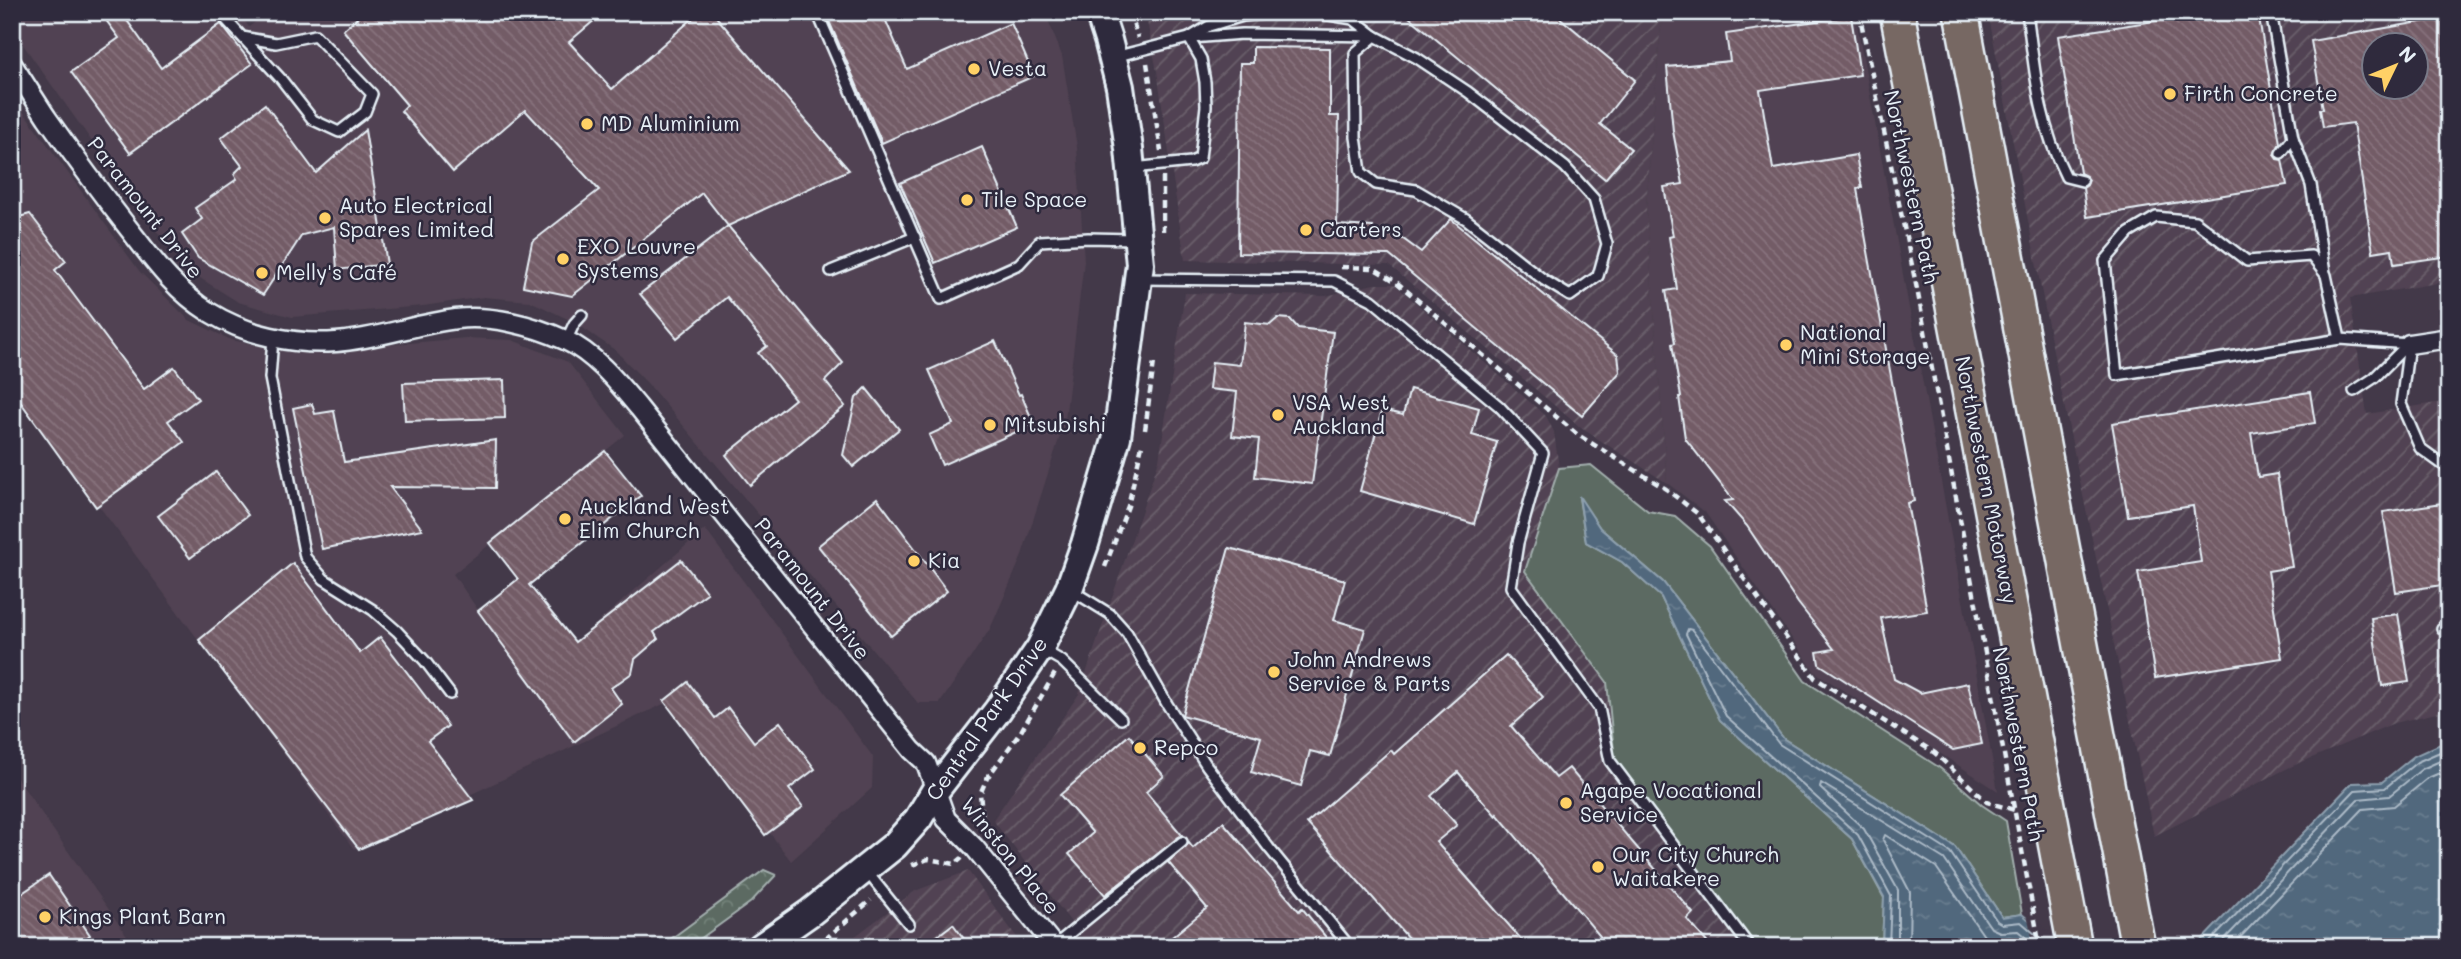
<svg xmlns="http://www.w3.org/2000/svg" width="2461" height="959" viewBox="0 0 2461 959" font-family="Mali,sans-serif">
<defs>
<pattern id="industrial-furrows" width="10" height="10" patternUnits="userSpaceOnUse" patternTransform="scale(1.75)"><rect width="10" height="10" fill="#514352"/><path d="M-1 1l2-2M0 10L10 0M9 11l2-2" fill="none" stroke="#6a5f6c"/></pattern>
<pattern id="forest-crowns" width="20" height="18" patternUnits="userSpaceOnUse" patternTransform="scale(1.75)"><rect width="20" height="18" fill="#5b6b62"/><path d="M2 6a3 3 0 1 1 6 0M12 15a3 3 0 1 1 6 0" fill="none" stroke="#738179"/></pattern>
<pattern id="water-ripples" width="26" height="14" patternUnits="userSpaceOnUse" patternTransform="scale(1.75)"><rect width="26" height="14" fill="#51687d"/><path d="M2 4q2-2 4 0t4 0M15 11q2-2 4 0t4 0" fill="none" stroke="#6a7e90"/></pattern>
<pattern id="building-back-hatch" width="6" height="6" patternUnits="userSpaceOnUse" patternTransform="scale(1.75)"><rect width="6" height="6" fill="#735b66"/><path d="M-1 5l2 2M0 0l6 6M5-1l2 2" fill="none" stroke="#87737d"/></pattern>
</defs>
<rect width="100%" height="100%" fill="#433949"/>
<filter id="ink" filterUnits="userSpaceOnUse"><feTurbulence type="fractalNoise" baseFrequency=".0143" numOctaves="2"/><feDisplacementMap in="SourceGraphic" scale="14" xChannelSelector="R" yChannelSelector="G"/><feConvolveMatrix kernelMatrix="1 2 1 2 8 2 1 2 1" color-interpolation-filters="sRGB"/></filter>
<g filter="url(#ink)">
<g fill="#514352">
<polygon points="12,12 238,12 249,27 268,12 1045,12 1062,56 1077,147 1084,261 1065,420 1021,558 990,629 940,703 918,703 649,385 615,350 574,322 530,301 484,297 423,306 292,317 238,302 189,271 147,219 12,29"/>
<polygon points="1664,12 1722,12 1750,30 1855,14 1998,791 1815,672 1705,512 1667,483 1646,207 1660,34"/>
<polygon points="12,96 140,272 189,320 231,340 297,353 466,338 512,340 568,362 625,435 453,574 478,610 504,590 538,596 575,642 705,529 873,757 872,788 791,861 670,701 354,849 12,389"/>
<polygon points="12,771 135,947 12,947"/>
</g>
<g fill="url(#industrial-furrows)" fill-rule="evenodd">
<polygon points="1145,12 1664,12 1660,34 1646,207 1667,483 1581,428 1389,265 1185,260 1157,71"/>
<polygon points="1722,12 1844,12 1844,16 1750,30"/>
<path d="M 1988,12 L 2449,12 L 2449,281 L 2350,298 L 2367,414 L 2449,401 L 2449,710 L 2394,723 L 2288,768 L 2154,836 L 2055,361 ZM 2374,46 L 2416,46 L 2416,88 L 2374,88 Z"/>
<polygon points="1374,284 1394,284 1546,416 1554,432 1559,468 1525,571 1607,682 1615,762 1753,947 1090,947 993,820 1079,694 1159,460 1185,293 1326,296"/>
<polygon points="968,871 1024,947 841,947 915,891"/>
</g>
<polygon fill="#5b6b62" stroke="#a2aead" stroke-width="2" points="1591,465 1648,511 1675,516 1710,546 1805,681 1940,768 1982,805 2006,821 2022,914 2002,917 1955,847 1784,739 1663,582 1600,528 1579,498 1586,542 1622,562 1661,597 1720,720 1852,839 1884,898 1882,947 1753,947 1615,762 1607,682 1525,571 1559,468"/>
<polygon fill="url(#forest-crowns)" stroke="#a2aead" stroke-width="2" points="764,870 776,875 751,902 689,947 660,947"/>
<g fill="url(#water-ripples)" stroke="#8d9fae" stroke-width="2">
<polygon points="1579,496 1600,528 1663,582 1784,739 1955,847 2002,917 2022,914 2061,947 1882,947 1884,897 1852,839 1720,720 1661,597 1622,562 1586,542"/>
<polygon points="2449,740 2449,947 2195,947 2352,783 2382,782 2414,756"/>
</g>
<polygon fill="#433949" points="2027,914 2063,944 2065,947 2034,947"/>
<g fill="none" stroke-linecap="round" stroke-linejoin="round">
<g stroke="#acbac7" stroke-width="2">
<polyline points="1889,947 1891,896 1858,835 1726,716 1686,634 1688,629 1692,630 1779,744 1950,852 1997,921 2002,924 2021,922 2050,947"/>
<polyline points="1898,947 1898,890 1864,829 1820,788 1821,783 1944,859 1991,928 2000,932 2018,931 2037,947"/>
<polyline points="1909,947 1910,892 1883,840 1885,835 1936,867 1984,936 1996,942 2014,942 2020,947"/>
<polyline points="2205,947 2355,790 2385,788 2417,762 2449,748"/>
<polyline points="2217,947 2358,799 2389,796 2422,769 2449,757"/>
<polyline points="2231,947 2363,809 2394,806 2428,778 2449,769"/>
</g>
</g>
<g fill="url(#building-back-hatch)" stroke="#e8f1f8" stroke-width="2" fill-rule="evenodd">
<polygon points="100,12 121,12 161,68 221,24 252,64 130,153 71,72 119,38"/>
<polygon points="364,12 604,12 569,42 612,89 700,12 712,12 849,170 728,226 702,193 572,296 523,286 532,242 599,190 525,110 453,172 401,111 407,105 343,30"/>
<polygon points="825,12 882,12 907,69 1011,23 1034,76 882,143"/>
<polygon points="1403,12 1553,12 1635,80 1600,124 1631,149 1605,179"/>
<polygon points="2159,12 2258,12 2280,143 2274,155 2277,159 2282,160 2287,185 2087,217 2083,188 2087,185 2089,180 2086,176 2080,173 2058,36 2161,20"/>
<polygon points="1851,16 1860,75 1760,90 1773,169 1856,155 1862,188 1857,189 1869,257 1914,501 1907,503 1927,611 1881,618 1894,679 1920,693 1968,683 1982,744 1953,750 1819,664 1817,652 1834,649 1798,603 1747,526 1725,501 1733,500 1685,438 1679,397 1681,397 1672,344 1675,343 1666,291 1677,289 1669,237 1673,236 1664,187 1683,184 1673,131 1667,67 1730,61 1726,34"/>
<path d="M 2449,17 L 2449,256 L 2394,264 L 2392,249 L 2373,252 L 2353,123 L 2323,127 L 2320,109 L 2323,109 L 2311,41 ZM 2374,46 L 2416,46 L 2416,88 L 2374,88 Z"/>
<polygon points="1253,47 1330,48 1330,116 1339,116 1337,225 1373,227 1374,234 1389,234 1403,239 1421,252 1451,219 1618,355 1620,372 1582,416 1389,255 1238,253 1240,63 1253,63"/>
<polygon points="265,104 316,173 365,130 387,264 337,270 334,227 302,235 263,295 198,258 182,234 202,219 195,208 237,179 234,174 242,166 221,138"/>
<polygon points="982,147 1017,227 935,263 900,183"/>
<polygon points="30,214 66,261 55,270 144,389 174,367 198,399 168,421 184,442 96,507 12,390 12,219"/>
<polygon points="728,226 843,363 825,381 845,406 750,485 726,455 795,399 758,353 767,346 727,297 677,338 640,294"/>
<polygon points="1278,318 1290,319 1298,328 1333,332 1312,484 1255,477 1259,439 1232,436 1237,392 1209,389 1212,362 1240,365 1245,322 1270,325"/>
<polygon points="995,341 1019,395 1021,394 1034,424 942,465 929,435 953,424 929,370"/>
<polygon points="504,380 505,418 405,421 403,383"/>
<polygon points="866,388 899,429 853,467 843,455 856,398"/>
<polygon points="1410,389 1479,408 1472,435 1497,442 1474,524 1360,491 1382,410 1403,415"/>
<polygon points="2310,392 2315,423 2251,433 2258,477 2277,474 2292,567 2268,571 2282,658 2155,678 2138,572 2201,562 2193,506 2128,516 2112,423"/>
<polygon points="312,404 315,414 334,411 344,462 496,440 495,488 390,487 422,529 322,549 293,408"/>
<polygon points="605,451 641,496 529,585 575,642 681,560 707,593 654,632 658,639 635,659 632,673 611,688 622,704 574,742 478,611 518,579 490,543"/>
<polygon points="216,472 248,515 190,558 158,516"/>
<polygon points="877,498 947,591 891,636 818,546"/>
<polygon points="2449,502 2449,584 2396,592 2383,512"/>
<polygon points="1229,548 1345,580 1334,620 1365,629 1330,756 1310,751 1301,786 1251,772 1261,737 1182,715"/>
<polygon points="293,563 360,653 380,637 448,726 428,741 473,800 359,849 199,640"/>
<polygon points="2398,614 2409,682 2382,686 2371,618"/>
<polygon points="1506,655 1543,697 1511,726 1556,778 1569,768 1693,913 1687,919 1711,947 1609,947 1497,814 1496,816 1458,772 1431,796 1457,825 1436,842 1528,947 1416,947 1307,823 1391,750 1394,754"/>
<polygon points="688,682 715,718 728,708 754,742 780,722 815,769 789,789 803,807 765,835 664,701"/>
<polygon points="1129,735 1164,776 1146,792 1182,835 1105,895 1069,854 1093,833 1060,795"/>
<polygon points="1223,822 1299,911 1302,908 1334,947 1160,947 1207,908 1168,862 1189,843 1193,848"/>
<polygon points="49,875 90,935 73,947 12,947 12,900"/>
<polygon points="953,924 970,947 923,947"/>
</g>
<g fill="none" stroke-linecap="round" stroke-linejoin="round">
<g stroke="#e8f1f8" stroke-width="14">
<g id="lane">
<polyline points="219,12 281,79 313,120 339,132 365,112 372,94 315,35 276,43 242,37"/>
<polyline points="817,12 941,299 1019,264 1040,241 1088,238 1134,239"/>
<path d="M 2027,12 C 2035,72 2038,122 2066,177 L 2082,181"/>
<polyline points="2271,12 2293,138 2281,153"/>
<polyline points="1189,38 1209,26 1243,16 1272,13 1323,14 1353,19 1375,36 1417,58 1468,92 1565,167 1594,199 1607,244 1598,276 1570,296 1544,280 1466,219 1416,190 1376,184 1361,172 1356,137 1355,53 1375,36"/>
<polyline points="1191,38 1242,34 1375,36"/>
<polyline points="1114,57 1189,38 1201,59 1205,82 1206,106 1200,158 1191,162 1133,168"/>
<polyline points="2293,138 2311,185 2325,273"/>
<polyline points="831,271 915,237"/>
<polyline points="1141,279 1334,281 1372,300 1499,406 1543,453 1518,543 1511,587 1599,708 1610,761 1750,947"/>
<polyline points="273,338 270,378 305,557 324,579 373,610 397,631 425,661 450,694"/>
<polyline points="2340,339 2326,275 2311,256 2247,261 2195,221 2156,217 2129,233 2105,261 2117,375 2340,339 2409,344"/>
<polyline points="566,341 574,324 582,315"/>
<polyline points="2409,344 2401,404 2420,448 2449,469"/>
<polyline points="2354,391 2374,378 2408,344"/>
<polyline points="1071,590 1110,614 1127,633 1167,704 1207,766 1269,848 1350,947"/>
<polyline points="2442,628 2449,624"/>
<polyline points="1041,649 1062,661 1121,719"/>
<polyline points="867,872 909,924"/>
<polyline points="1054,946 1182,842"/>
</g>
</g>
<g stroke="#e8f1f8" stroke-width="23">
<g id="street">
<path d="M 12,64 C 24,82 35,100 47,118 C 73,155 101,193 129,229 C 153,260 175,291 209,312 C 246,335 293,345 336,342 C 377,339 416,324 456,319 C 492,315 532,325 565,340 C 595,354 618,383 639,408 L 912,750 L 926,763 L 946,819 L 974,847 L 1055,947"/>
<polyline points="2409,344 2449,338"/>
</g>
</g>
<g stroke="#e8f1f8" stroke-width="32">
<polyline id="secondary" points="761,947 811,912 895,845 918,819 935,791 998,710 1040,648 1069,589 1085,544 1117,437 1140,264 1129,149 1120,87 1108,40 1099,12"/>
</g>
<g stroke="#e8f1f8" stroke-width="38">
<g id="highway">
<polyline points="1897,12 2075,947"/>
<polyline points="1961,12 2138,947"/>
</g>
</g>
<g stroke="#e8f1f8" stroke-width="4.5" stroke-dasharray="7 5" stroke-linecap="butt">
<polyline points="1130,12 1138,38"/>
<polyline points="1859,12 1918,294 2040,947"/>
<polyline points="1147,63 1161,151"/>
<polyline points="1163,177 1163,231"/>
<polyline points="1341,267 1373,268 1395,281 1578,435 1666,489 1698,514 1815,678 1935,753 1987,802 2014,810"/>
<polyline points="1145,430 1154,362"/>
<polyline points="1105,567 1128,506 1142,445"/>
<polyline points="986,835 990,831 983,819 980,794 987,778 1020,733 1055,673"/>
<polyline points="912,865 928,859 955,864 962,858"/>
<polyline points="816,947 871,900"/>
</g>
<use href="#lane" stroke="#2f2a3d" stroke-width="9"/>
<use href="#street" stroke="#2f2a3d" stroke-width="18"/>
<use href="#secondary" stroke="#2f2a3d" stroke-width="26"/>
<use href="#highway" stroke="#776864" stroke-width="33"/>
</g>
</g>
<g fill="#ffd166" stroke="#2f2a3d" stroke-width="2.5">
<circle cx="974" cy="69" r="7"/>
<circle cx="2170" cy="94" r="7"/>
<circle cx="587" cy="124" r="7"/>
<circle cx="967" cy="200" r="7"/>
<circle cx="325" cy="218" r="7"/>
<circle cx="1306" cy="230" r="7"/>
<circle cx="563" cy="259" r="7"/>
<circle cx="262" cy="273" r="7"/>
<circle cx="1786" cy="345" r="7"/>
<circle cx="1278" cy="415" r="7"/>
<circle cx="990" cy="425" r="7"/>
<circle cx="565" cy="519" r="7"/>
<circle cx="914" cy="561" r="7"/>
<circle cx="1274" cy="672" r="7"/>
<circle cx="1140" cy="748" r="7"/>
<circle cx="1566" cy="803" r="7"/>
<circle cx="1598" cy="867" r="7"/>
<circle cx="45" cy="917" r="7"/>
</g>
<g text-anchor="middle" stroke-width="5" stroke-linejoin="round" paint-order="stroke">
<g font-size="21" fill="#e8f1f8" stroke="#2f2a3d" text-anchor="start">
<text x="988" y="76">Vesta</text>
<text x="2184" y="101">Firth Concrete</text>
<text x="601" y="131">MD Aluminium</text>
<text x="981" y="207">Tile Space</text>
<text x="339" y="213">Auto Electrical<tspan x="339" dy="24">Spares Limited</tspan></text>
<text x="1320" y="237">Carters</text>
<text x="577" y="254">EXO Louvre<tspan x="577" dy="24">Systems</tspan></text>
<text x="276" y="280">Melly's Café</text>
<text x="1800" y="340">National<tspan x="1800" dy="24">Mini Storage</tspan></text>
<text x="1292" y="410">VSA West<tspan x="1292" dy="24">Auckland</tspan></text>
<text x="1004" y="432">Mitsubishi</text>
<text x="579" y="514">Auckland West<tspan x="579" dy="24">Elim Church</tspan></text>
<text x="928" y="568">Kia</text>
<text x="1288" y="667">John Andrews<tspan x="1288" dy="24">Service &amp; Parts</tspan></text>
<text x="1154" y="755">Repco</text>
<text x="1580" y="798">Agape Vocational<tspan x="1580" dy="24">Service</tspan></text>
<text x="1612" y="862">Our City Church<tspan x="1612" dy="24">Waitakere</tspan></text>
<text x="59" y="924">Kings Plant Barn</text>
</g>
<g font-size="21" fill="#e8f1f8" stroke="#2f2a3d">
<text transform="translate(1911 187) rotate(78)" y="7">Northwestern Path</text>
<text transform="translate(145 208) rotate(52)" y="7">Paramount Drive</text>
<text transform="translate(1986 480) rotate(79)" y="7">Northwestern Motorway</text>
<text transform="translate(812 589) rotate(52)" y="7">Paramount Drive</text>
<text transform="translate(987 719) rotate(-55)" y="7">Central Park Drive</text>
<text transform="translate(2018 744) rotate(79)" y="7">Northwestern Path</text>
<text transform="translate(1010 856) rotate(51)" y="7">Winston Place</text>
</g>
</g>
<rect width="2461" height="959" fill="none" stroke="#2f2a3d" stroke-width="42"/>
<rect x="21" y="21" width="2419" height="917" fill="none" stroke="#e8f1f8" stroke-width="2.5" filter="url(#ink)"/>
<g transform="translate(2395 66) rotate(47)"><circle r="33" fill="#2f2a3d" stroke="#797a88" stroke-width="2"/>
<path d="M0-5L12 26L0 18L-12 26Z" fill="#ffd166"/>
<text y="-10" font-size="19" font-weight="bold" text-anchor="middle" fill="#e8f1f8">N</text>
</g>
</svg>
